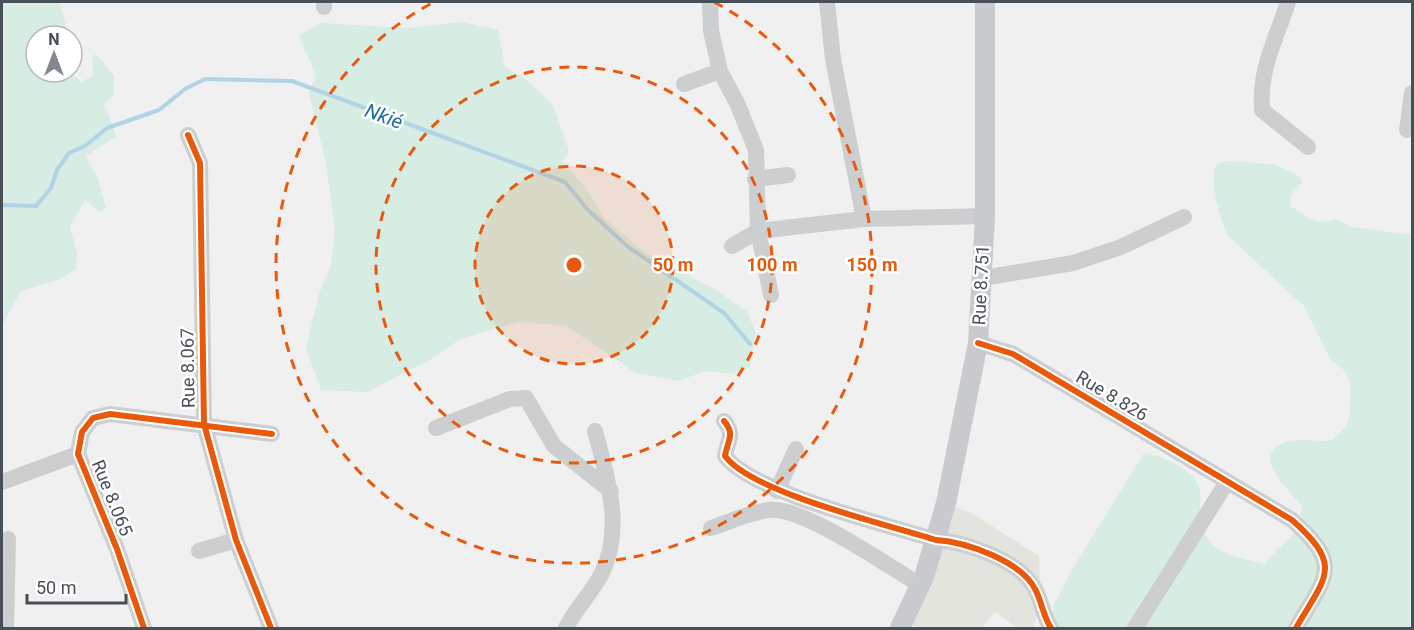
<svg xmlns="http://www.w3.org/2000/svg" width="1414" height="630" viewBox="0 0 1414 630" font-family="Roboto,sans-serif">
<rect width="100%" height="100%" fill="#f0f0f0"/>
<polygon fill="#e4e4de" points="946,503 973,514 1039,556 1041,601 1033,628 1017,628 995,612 982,628 929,628 903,625"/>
<g fill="#d7ece2">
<path d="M 2,2 L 59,2 L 68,33 L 60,36 L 36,36 L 36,72 L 71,72 L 80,82 L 93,76 L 92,60 L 95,54 C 103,60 106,69 114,75 L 113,96 L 104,104 L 116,136 L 86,156 L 98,179 L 106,208 L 100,212 L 85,200 L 70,227 L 77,254 L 76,269 L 61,279 L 21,291 L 3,324 Z"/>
<polygon points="461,22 498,30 505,67 525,78 553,105 569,151 563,161 588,191 604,218 648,255 715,289 747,312 756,333 750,367 733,374 706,371 678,381 636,373 566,326 518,322 460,339 435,357 367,392 321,390 306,348 319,294 331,266 335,230 326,163 309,93 316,76 299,35 322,23 405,28"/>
<path d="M 1226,161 L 1274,164 L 1299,176 L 1302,182 L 1291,195 L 1290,206 C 1306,216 1317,227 1335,219 L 1353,227 L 1412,235 L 1412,628 L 1060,628 L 1052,620 L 1054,605 L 1070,573 L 1144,453 C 1157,455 1168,460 1179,466 C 1221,491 1184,512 1210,542 C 1222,557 1247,559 1265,564 C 1281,540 1299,541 1302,507 C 1291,491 1245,453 1289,441 C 1303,438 1318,443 1332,440 L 1346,427 L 1350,414 L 1351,384 L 1344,370 L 1330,359 L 1304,306 L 1227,235 C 1220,216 1209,183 1216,165 Z"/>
</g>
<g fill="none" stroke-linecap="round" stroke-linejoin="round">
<polyline stroke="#b0d3e5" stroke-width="4" points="2,205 36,206 51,188 57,170 69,153 85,146 107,128 159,110 185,89 205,79 292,81 565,182 587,209 627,246 724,313 750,344"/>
<g stroke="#ccced0" stroke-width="16">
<polyline points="324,2 324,7"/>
<polyline points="710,2 711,31 720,71 737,103 756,150 758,231 771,295"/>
<polyline points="827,2 833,59 864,219"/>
<path d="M 1288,2 C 1276,40 1259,68 1262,110 L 1308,147"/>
<polyline points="684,84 720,71"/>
<polyline points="1407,130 1412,93"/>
<polyline points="188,135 200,163 204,424 236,540 271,628"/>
<polyline points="755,179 788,175"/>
<polyline points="732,246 758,231 864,219 985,216"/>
<polyline points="983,278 1073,263 1121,247 1184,217"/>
<path d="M 978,343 L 1013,354 L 1292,520 C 1344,566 1326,576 1296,628"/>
<path d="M 724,421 C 736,435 727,441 725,456 C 752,493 889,525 936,540 C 966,542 1021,561 1035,589 C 1042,602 1043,616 1051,628"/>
<polyline points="436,428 510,399 526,398 554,446 611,491"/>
<polyline points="2,482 78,454"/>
<polyline points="777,491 796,449"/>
<path d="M 711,528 C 729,522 750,512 769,510 C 801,505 890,567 920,585"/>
<polyline points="199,551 236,540"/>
<polyline points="6,628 8,539"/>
<polyline points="144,628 117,549 78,454 82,432 93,418 110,414 272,434"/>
<path d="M 566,628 C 575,609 592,593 602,573 C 624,528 607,477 595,431"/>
<polyline points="1135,628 1227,482"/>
</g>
<polyline stroke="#c8cacd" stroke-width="20" points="900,628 924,577 946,503 978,343 985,216 985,2"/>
<g stroke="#fff" stroke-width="10">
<g id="cycleway">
<polyline points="188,135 200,163 204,424 236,540 271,628"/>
<path d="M 978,343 L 1013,354 L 1292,520 C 1344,566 1326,576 1296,628"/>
<path d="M 724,421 C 736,435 727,441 725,456 C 752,493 889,525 936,540 C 966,542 1021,561 1035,589 C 1042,602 1043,616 1051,628"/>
<polyline points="144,628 117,549 78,454 82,432 93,418 110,414 272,434"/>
</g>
</g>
<use href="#cycleway" stroke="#e8590c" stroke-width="6"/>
</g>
<circle cx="574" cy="265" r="99" fill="#e8590c" fill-opacity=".12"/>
<g fill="none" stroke="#e8590c" stroke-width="3" stroke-dasharray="10 8">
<circle cx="574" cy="265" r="99"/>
<circle cx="574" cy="265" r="198"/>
<path d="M714 2A298 298 0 1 1 434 2"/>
</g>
<g text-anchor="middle" stroke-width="5" stroke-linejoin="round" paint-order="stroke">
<g font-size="18" fill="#494f59" stroke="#fff">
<text transform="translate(981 285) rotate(-87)" y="6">Rue 8.751</text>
<text transform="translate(188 368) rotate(-91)" y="6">Rue 8.067</text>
<text transform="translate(1112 396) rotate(31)" y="6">Rue 8.826</text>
<text transform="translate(112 498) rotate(68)" y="6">Rue 8.065</text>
</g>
<g font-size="20" font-style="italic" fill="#1e6e97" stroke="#fff">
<text transform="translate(384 116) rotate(20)" y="7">Nkié</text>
</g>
</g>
<circle cx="574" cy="265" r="9" fill="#e8590c" stroke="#fff" stroke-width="3"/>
<g font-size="18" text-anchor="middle" font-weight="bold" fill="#e8590c" stroke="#fff" stroke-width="5" stroke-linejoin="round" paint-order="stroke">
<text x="673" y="271">50 m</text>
<text x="772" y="271">100 m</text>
<text x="872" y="271">150 m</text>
</g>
<rect width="1414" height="630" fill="none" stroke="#494f59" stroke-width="6"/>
<g transform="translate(54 54)"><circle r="28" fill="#ffffff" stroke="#b6b9bd" stroke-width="1.5"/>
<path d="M0-4.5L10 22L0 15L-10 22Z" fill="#83878e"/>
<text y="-9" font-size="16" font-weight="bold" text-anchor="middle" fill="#494f59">N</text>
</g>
<path d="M27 594v9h99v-9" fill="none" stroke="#494f59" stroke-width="3"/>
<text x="36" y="594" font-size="18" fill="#494f59" stroke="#ffffff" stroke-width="4.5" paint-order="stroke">50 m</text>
</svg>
